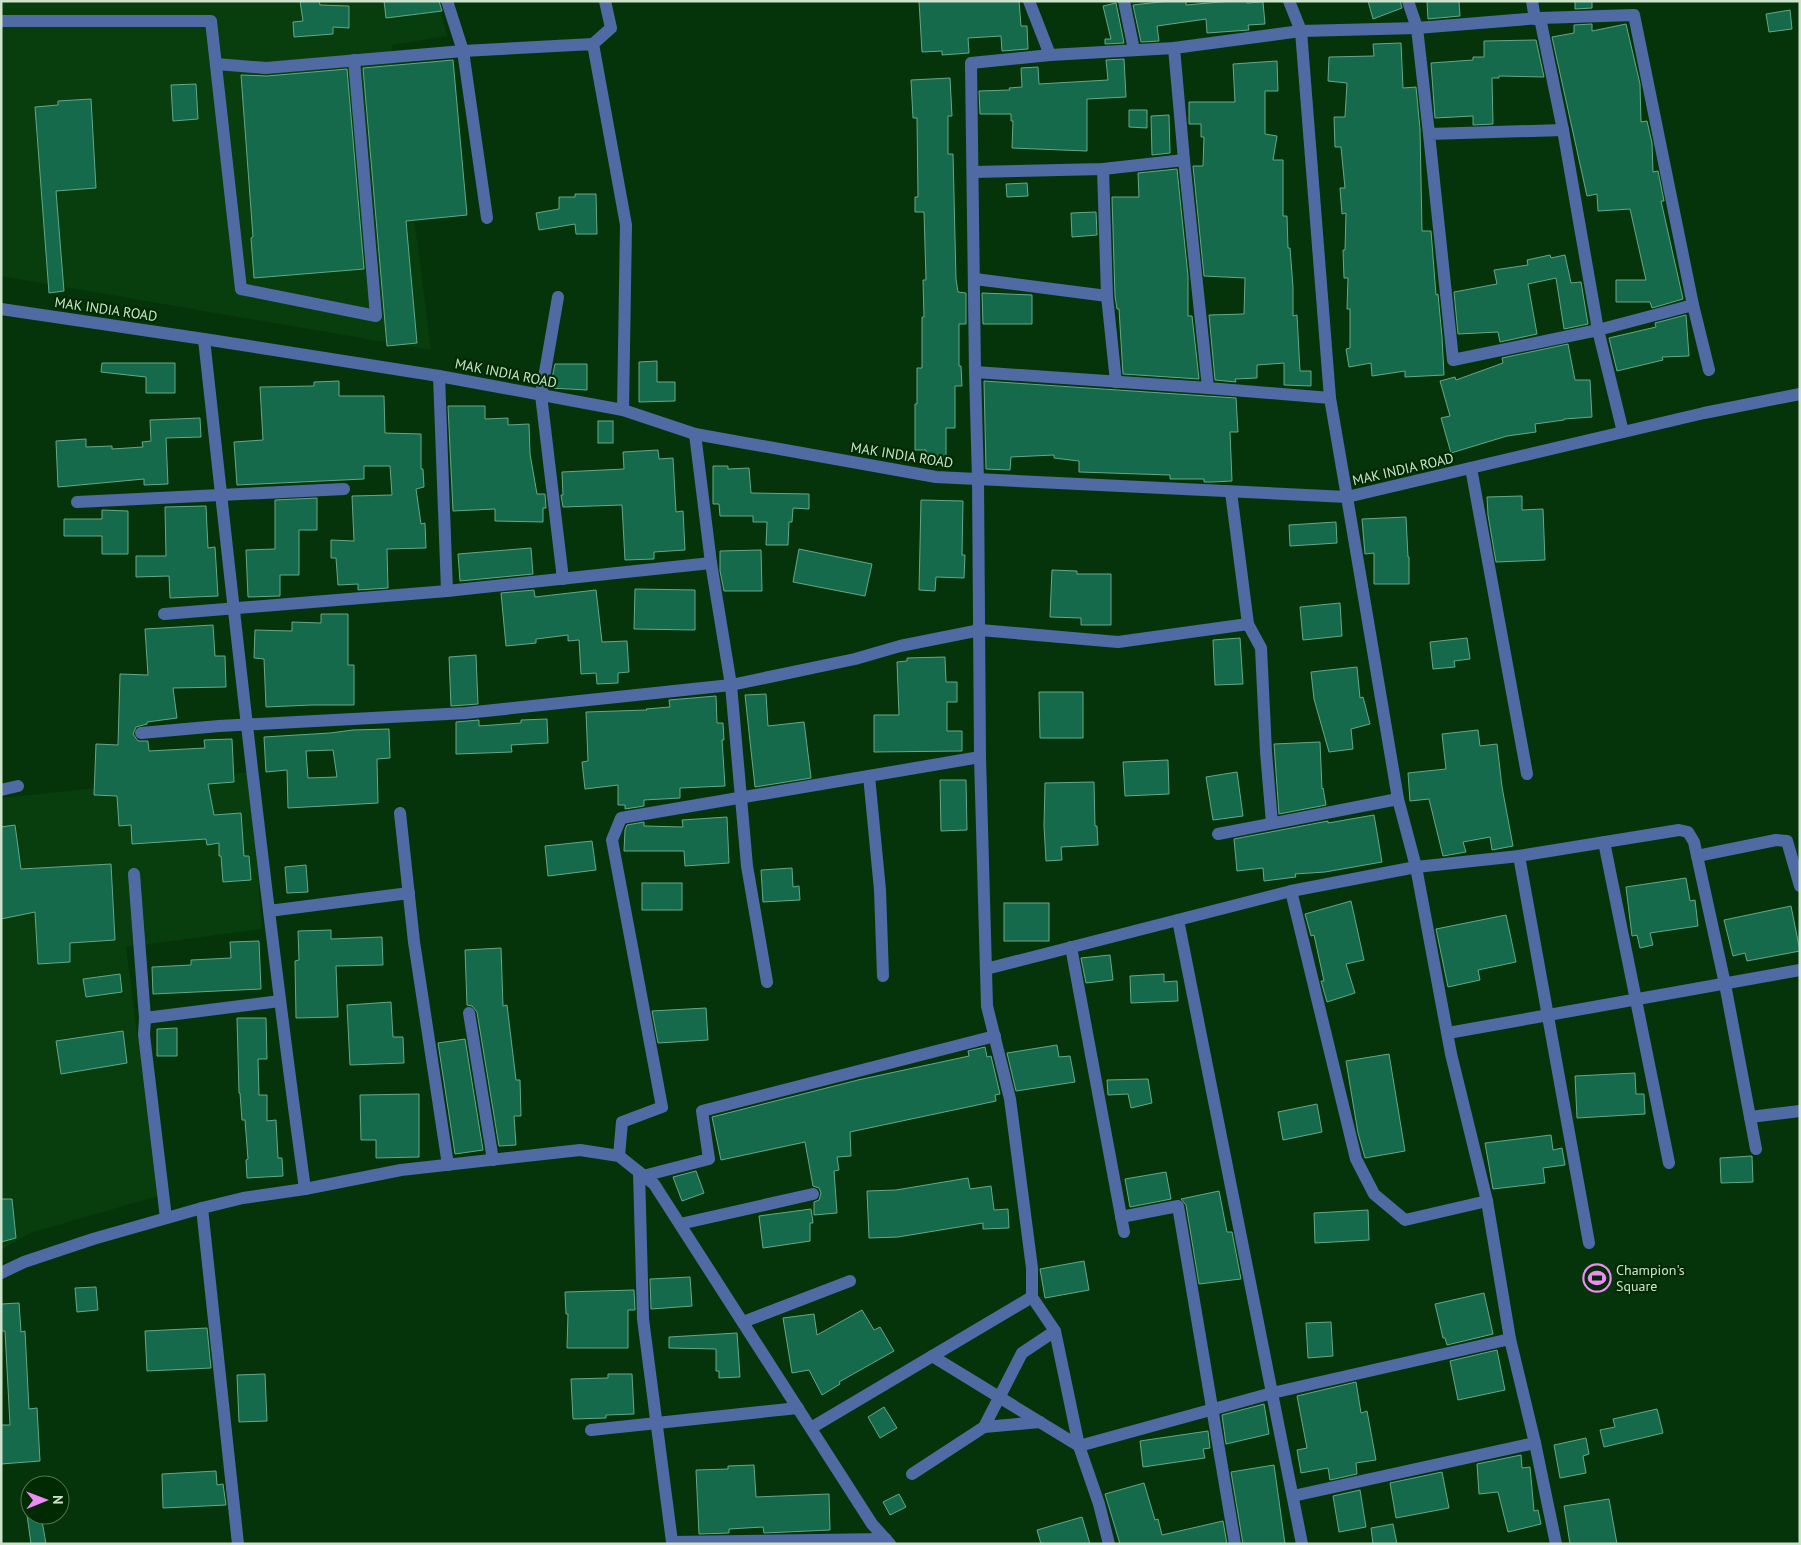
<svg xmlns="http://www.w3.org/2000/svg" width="1801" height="1545" viewBox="0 0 1801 1545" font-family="'PT Sans',sans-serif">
<rect width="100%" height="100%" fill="#06340a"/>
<g fill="#083d0d">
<polygon points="1,1 438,1 447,36 392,45 431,350 1,276"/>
<polygon points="250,772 262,929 126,947 158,1196 30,1233 1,1250 1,798"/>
</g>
<g fill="#166a4c" stroke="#63a889" fill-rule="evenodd">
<polygon points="300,1 319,1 320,5 349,6 349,28 333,27 333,34 294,37 293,22 303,21"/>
<polygon points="384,1 439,1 442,11 386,18"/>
<polygon points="919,1 1019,1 1021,26 1027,26 1028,49 1002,51 1001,36 968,38 969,53 942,55 942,51 922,52"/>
<polygon points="1169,1 1186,1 1186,5 1232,1 1247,1 1247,3 1263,2 1265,24 1248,25 1249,30 1207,33 1206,19 1157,26 1159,41 1141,42 1133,5"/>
<polygon points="1368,1 1400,1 1402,8 1373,19"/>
<polygon points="1427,1 1459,1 1460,16 1428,19"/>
<polygon points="1575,1 1592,1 1592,8 1575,9"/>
<polygon points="1116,3 1124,43 1105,44 1105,39 1111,39 1103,6"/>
<polygon points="1790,10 1792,29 1769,32 1766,14"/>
<polygon points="1592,24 1592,31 1626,24 1640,84 1641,122 1647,121 1652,143 1653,172 1658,171 1664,201 1661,201 1683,299 1652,308 1650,302 1616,302 1616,280 1646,280 1630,209 1598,211 1597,194 1587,196 1552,37 1574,33 1574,25"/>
<polygon points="1536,40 1544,77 1499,76 1499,78 1492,78 1493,124 1473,125 1473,116 1435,118 1431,63 1473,60 1473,57 1484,57 1484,41"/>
<polygon points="1401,43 1403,88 1416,87 1420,129 1422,231 1431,231 1436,295 1438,294 1442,337 1444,375 1405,377 1405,371 1372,376 1371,363 1349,367 1346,349 1350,348 1350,309 1347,309 1348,278 1344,278 1343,250 1345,250 1346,213 1342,214 1340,188 1345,188 1341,147 1335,147 1334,117 1345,117 1347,83 1328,81 1329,57 1374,56 1373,44"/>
<polygon points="1124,59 1126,97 1087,99 1087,151 1012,148 1013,121 1011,121 1011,114 980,114 979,91 1010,90 1009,88 1022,87 1021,68 1038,67 1039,84 1108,80 1106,60"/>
<polygon points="453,60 467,215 406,221 417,343 387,346 363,68"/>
<polygon points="1277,61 1278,91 1265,91 1265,134 1277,136 1273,160 1283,160 1283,216 1287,216 1288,248 1290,248 1293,287 1293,316 1297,315 1300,371 1311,371 1311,386 1284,385 1284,363 1257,365 1257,378 1235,379 1236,382 1215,380 1209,315 1244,314 1245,278 1204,276 1193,166 1203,166 1204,137 1201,137 1201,124 1189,124 1189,102 1235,102 1233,64"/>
<polygon points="347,69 364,269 254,278 251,238 253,237 241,75 267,76"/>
<polygon points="950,78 952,116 948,116 948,154 953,154 956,279 958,292 966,293 966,324 959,324 959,366 961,366 962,386 955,386 955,428 946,428 946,464 926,464 926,450 915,450 915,404 917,404 917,368 922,368 922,317 924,317 923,280 926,280 924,212 915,212 915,197 918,197 917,118 913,118 911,80"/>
<polygon points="196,84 198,119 173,121 171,85"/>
<polygon points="91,99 96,188 56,191 64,291 49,293 35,107 58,105 58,101"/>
<polygon points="1129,110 1147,110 1147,128 1129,127"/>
<polygon points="1169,115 1170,153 1152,155 1151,116"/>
<polygon points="1177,169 1188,276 1188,316 1192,316 1199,379 1123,374 1119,309 1117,309 1115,296 1112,197 1139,197 1138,173"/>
<polygon points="1027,183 1028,196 1007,197 1006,184"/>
<polygon points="575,194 596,194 597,234 576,234 575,224 539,230 536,213 559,209 559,197 575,197"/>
<polygon points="1096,212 1097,235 1072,237 1071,213"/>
<polygon points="1550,255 1551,258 1565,255 1571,283 1581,282 1588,324 1564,329 1556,278 1528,284 1537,334 1500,342 1498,332 1458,334 1454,292 1497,284 1494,270 1528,265 1527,260"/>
<polygon points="982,293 1032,295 1032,324 983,324"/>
<polygon points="1686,315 1689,356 1662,357 1663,360 1617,371 1609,338 1656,327 1655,323"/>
<polygon points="1568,344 1575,380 1590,380 1592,417 1564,419 1564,420 1535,424 1536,432 1507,436 1451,453 1441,418 1450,416 1440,381 1455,377 1456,380 1503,363 1502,358"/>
<polygon points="657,361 657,382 675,382 675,401 639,402 639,362"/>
<polygon points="102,363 175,363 175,393 146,393 146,377 101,372"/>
<polygon points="555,364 587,364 587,390 550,388"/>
<polygon points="339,381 339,396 384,396 385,433 421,434 421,469 423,469 424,487 416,489 421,524 425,523 426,548 387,549 388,588 358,590 358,584 338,585 336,558 331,558 331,540 354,541 352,496 392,495 390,466 364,466 364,479 237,485 234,442 263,440 260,387 314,386 314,382"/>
<polygon points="984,381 1236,398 1238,432 1230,432 1232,481 1212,482 1204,482 1204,479 1170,479 1170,475 1079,472 1079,461 1054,458 1054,455 1011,457 1010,470 986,469"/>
<polygon points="448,406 485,406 485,419 508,418 508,425 529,424 530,454 537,494 545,494 546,508 543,508 543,522 495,521 495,509 453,511"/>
<polygon points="200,418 201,437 166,438 168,484 144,485 144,479 58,487 56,441 86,439 86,447 112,446 112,449 143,447 142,442 151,441 150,420"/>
<rect x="598" y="421" width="15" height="22"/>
<polygon points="658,450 659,459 673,458 676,512 683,511 685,550 654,552 654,559 625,560 622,505 563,507 561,495 563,495 562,472 624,469 623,452"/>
<polygon points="713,466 728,466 728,469 749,468 751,493 809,494 809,509 793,508 792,522 789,522 788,545 766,545 767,522 753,522 753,516 720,516 719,504 713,504"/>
<polygon points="1522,496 1522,510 1543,509 1545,560 1496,562 1488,515 1487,497"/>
<polygon points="317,498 317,530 299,530 299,575 280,575 280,596 248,597 246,550 275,549 275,500"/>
<polygon points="921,500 963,501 962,555 965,555 964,578 936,577 935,591 919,590"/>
<polygon points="206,506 208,548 215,547 218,596 170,598 169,576 136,577 136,556 166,556 165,507"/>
<polygon points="102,510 128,511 128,554 102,554 102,536 64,536 64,519 102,519"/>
<polygon points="1406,517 1408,557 1409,557 1409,584 1374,584 1374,553 1365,554 1362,519"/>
<polygon points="1336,522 1337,543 1290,546 1289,525"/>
<polygon points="531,548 533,574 460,581 458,554"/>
<polygon points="799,549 872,564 865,596 793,582"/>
<polygon points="761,550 762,591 724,591 720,571 720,551"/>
<polygon points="1052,570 1077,571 1077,574 1111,574 1111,625 1081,625 1081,618 1050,617"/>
<polygon points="635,589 695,590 695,630 634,629"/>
<polygon points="534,590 535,597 596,590 602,642 627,641 629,672 618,673 618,683 597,684 596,673 581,674 579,640 568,641 568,635 536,639 536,643 506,646 501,593"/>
<polygon points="1340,603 1342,636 1303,640 1300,607"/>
<polygon points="321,614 348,614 348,665 354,665 354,705 312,705 266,707 264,659 254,658 255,630 292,631 292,622 321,623"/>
<polygon points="213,625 215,656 225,656 226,687 173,688 177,718 147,722 147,724 136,727 133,734 138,741 148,741 149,751 205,748 204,740 232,739 234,782 208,784 214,815 241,813 244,856 249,856 251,880 223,882 221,856 219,856 219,843 207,845 206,839 132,844 131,825 119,826 117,796 94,795 96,744 118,745 120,674 148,675 145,629"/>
<polygon points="1240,638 1243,684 1215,685 1213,640"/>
<polygon points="1467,638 1470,659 1454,661 1455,667 1433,669 1430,642"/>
<polygon points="476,655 478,704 451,706 449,657"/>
<polygon points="945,657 946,682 957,682 957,702 947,702 947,731 962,731 962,751 874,752 874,715 899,715 897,662 907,661 907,658"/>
<polygon points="1357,667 1360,698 1363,697 1370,724 1351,729 1353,749 1329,752 1314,699 1311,672"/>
<polygon points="1039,692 1083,692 1083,738 1040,738"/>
<polygon points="766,694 768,726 804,722 811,778 755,787 745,695"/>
<polygon points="716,696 717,723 723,723 724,740 722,740 725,786 680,788 680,798 644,800 644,806 625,809 625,805 618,805 618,785 585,789 582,762 588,761 586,712 647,710 646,709 670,707 669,700"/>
<polygon points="547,719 548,743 511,745 512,752 456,754 456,722 479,720 479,726 521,723 521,720"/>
<path d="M 389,729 L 390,758 L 377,759 L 378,803 L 288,808 L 287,770 L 266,772 L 264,737 L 330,733 L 353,730 ZM 333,750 L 337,777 L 308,778 L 306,751 Z"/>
<polygon points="1478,730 1480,746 1497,744 1502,787 1513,846 1492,850 1490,837 1463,842 1466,852 1443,856 1429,799 1410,801 1408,773 1446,769 1442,734"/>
<polygon points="1320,742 1322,789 1323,788 1326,805 1279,814 1274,744"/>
<polygon points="1168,760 1169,794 1125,796 1123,762"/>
<polygon points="1237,772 1243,816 1213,820 1206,777"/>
<polygon points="940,780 966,780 967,830 941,831"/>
<polygon points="1094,782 1095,826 1097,826 1098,845 1061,847 1062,860 1046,861 1044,826 1045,783"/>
<polygon points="1374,815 1382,862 1325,872 1295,874 1296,877 1264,881 1263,868 1237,871 1234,839 1328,821 1328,823"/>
<polygon points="727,817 729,863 685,866 684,851 624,851 625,830 627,825 644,822 644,826 683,827 682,820"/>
<polygon points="15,825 21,869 111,864 115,940 70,943 70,962 38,964 35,912 1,919 1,827"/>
<polygon points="592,841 596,870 548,876 545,846"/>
<polygon points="306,865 308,892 287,893 285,867"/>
<polygon points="792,868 793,887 799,886 800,900 763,902 761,870"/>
<polygon points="1686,878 1690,901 1695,900 1698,926 1650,933 1653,945 1640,948 1637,935 1632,936 1626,887"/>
<rect x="642" y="883" width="40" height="27"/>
<polygon points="1351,901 1364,960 1346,964 1355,993 1327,1002 1321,981 1324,981 1314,935 1311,936 1305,914"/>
<rect x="1004" y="903" width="45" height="38"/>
<polygon points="1791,906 1800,951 1747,961 1745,953 1733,956 1724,920"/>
<polygon points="1506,915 1516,962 1478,970 1480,980 1448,987 1436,929"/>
<polygon points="331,930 331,939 382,937 383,965 336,966 338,1017 296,1018 295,961 299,960 298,931"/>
<polygon points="259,941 261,989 153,994 152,967 191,965 191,960 231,958 230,942"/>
<polygon points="501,948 503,1006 507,1005 516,1080 520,1080 521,1116 514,1116 516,1145 499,1146 477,1012 472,1006 467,1005 465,950"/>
<polygon points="1110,955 1113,980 1086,983 1081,958"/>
<polygon points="120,974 122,992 86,997 83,979"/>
<polygon points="1164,974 1164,982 1177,981 1178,1001 1131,1003 1130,976"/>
<polygon points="391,1002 393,1037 403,1037 404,1063 350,1065 347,1005"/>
<polygon points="706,1008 708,1040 658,1043 652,1011"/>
<polygon points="237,1018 266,1018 267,1059 258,1059 259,1095 267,1095 267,1121 276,1120 278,1158 282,1158 283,1176 247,1178 246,1160 248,1159 245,1120 242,1120 240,1093 239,1093"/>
<polygon points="177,1028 177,1056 157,1056 157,1029"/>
<polygon points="123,1031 127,1063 61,1074 56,1041"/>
<polygon points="465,1039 483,1150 455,1154 438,1043"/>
<polygon points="1057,1045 1059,1057 1070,1056 1075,1082 1016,1091 1007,1053"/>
<polygon points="985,1047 987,1057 991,1056 1000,1094 995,1095 996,1101 850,1132 851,1156 837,1157 839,1170 834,1171 837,1213 814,1215 814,1202 819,1200 821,1193 819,1188 813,1186 805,1142 721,1160 712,1117 858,1080 969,1056 968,1051"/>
<polygon points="1389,1054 1405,1151 1365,1158 1358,1133 1346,1061"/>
<polygon points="1635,1073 1636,1094 1644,1094 1645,1114 1577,1118 1575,1076"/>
<polygon points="1148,1079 1152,1103 1131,1108 1128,1094 1108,1095 1107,1080"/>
<polygon points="419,1094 419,1157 376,1158 376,1140 361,1140 360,1095"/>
<polygon points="1317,1104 1322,1132 1283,1140 1278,1112"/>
<polygon points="1551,1135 1553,1150 1562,1148 1565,1165 1543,1168 1545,1183 1493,1189 1485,1143"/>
<polygon points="1752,1156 1753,1182 1721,1183 1720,1158"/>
<polygon points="696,1171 704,1193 682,1201 673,1177"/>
<polygon points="1166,1172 1171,1199 1130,1207 1125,1179"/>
<polygon points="968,1178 970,1189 991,1186 994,1210 1008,1209 1009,1228 983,1229 983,1223 898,1237 869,1238 867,1191 896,1190"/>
<polygon points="1219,1191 1227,1232 1232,1232 1241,1279 1199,1284 1186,1205 1181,1199"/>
<polygon points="1,1199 12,1199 16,1238 1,1242"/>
<polygon points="811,1209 813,1223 810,1223 810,1241 763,1248 759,1216"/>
<polygon points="1368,1210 1369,1240 1315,1243 1314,1213"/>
<polygon points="1084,1261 1089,1290 1045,1298 1040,1269"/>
<polygon points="690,1277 692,1306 651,1309 650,1279"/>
<polygon points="96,1287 98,1310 77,1312 75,1288"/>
<polygon points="634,1290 635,1310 628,1310 628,1348 567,1348 568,1314 566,1314 565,1292"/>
<polygon points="1484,1293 1493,1334 1447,1345 1445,1338 1443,1338 1435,1304"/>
<polygon points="19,1303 21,1332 25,1331 29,1409 37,1408 40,1461 1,1464 1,1425 10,1425 5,1331 1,1331 1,1304"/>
<polygon points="862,1310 874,1330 880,1327 894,1351 839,1382 840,1384 822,1395 809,1370 792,1373 783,1318 814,1314 817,1335"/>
<polygon points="1331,1322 1333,1356 1308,1358 1306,1323"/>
<polygon points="207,1328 211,1368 147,1371 145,1331"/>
<polygon points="737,1333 740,1377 719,1378 719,1371 716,1371 716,1349 669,1348 669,1337"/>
<polygon points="1497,1350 1505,1390 1458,1400 1450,1361"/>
<polygon points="265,1374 267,1421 239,1422 237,1375"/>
<polygon points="608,1374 632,1374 634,1414 606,1415 606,1418 573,1419 571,1379 608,1378"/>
<polygon points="1356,1382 1361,1413 1367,1411 1376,1460 1356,1463 1357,1474 1330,1480 1328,1468 1301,1473 1297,1450 1307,1448 1297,1396"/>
<polygon points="1264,1404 1269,1434 1226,1444 1222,1415"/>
<polygon points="884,1407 897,1428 880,1438 868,1417"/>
<polygon points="1657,1409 1663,1433 1604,1447 1600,1430 1615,1427 1613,1419"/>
<polygon points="1208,1431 1210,1448 1203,1449 1205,1458 1143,1467 1140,1441"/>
<polygon points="1586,1438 1589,1454 1583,1456 1586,1473 1560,1478 1554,1445"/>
<polygon points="1521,1455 1522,1468 1530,1467 1534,1511 1538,1510 1541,1524 1508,1532 1498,1492 1479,1494 1477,1464"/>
<polygon points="754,1465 756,1497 829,1494 830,1530 764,1533 763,1527 729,1529 729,1533 699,1534 696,1470 728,1469 728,1466"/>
<polygon points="1274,1465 1285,1544 1243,1544 1231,1472"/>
<polygon points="216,1471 217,1485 223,1484 226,1505 163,1508 162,1474"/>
<polygon points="1442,1472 1449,1508 1396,1518 1390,1483"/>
<polygon points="1144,1483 1155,1520 1158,1519 1162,1535 1223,1521 1227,1544 1120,1544 1105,1494"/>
<polygon points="1360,1490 1366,1527 1339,1532 1333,1496"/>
<polygon points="899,1494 906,1507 890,1515 883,1502"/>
<polygon points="1609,1499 1617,1544 1570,1544 1564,1506"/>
<polygon points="27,1515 41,1515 46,1544 31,1544"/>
<polygon points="1082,1517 1090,1544 1041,1544 1037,1530"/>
<polygon points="1393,1524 1397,1544 1373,1544 1371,1528"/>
</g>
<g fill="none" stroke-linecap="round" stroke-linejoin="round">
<g stroke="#506ba4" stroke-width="12">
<polyline points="447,1 463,51 487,218"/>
<polyline points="1029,1 1050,55"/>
<polyline points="1124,1 1134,50"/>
<polyline points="1289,1 1301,31 1330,398 1347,497 1398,799 1416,867 1451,1054 1487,1201 1510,1339 1535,1443 1556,1544"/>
<polyline points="1408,1 1417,28 1429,134"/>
<polyline points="1532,1 1535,19"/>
<polyline points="1540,18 1634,15 1693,305"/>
<polyline points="1,21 211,21 241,289 376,316 354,60"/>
<polyline points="593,44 611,28 605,1"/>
<polyline points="1174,48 1184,160 1208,388"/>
<polyline points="216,64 266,68 463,51 593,44 626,225 623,410"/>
<polyline points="1563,130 1429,134 1453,360 1598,330 1693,305 1709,370"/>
<polyline points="1103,169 1107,296 1116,382"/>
<polyline points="973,172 1103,169 1184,160"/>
<polyline points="975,279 1107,296"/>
<polyline points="558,297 541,395 563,579"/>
<polyline points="1,309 204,339 439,376 623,410 695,434 936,477 1347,497 1704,413 1800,394"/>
<path d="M 204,339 C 235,623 266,906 305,1189"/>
<polyline points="975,372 1208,388 1330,398"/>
<polyline points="439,376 447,591"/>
<polyline points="695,434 711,563 731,685 747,866 767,982"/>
<polyline points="1471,468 1527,774"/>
<polyline points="1231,492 1248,624 1261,648 1266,752 1272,823"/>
<polyline points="77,502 344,489"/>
<polyline points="164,614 447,591 711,563"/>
<polyline points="141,733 219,726 466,713 731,685 855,659 900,646 980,630 1118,642 1248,624"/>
<polyline points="980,757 987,1006 1010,1099 1032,1268 1032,1297 1055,1331 1079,1446 1099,1504 1109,1544"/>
<polyline points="869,776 880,890 883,976"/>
<polyline points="1,790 18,786"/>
<polyline points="400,813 414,942 448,1165"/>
<polyline points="1218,834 1398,799"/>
<polyline points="1604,842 1669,1163"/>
<polyline points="1519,856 1589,1243"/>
<polyline points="1697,856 1776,840 1787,841 1800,886"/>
<polyline points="134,874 145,1018 144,1035 166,1218"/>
<polyline points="1291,891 1356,1159 1374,1194 1405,1220 1487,1201"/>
<polyline points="269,911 409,893"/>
<polyline points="1178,920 1302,1544"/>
<polyline points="1071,947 1124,1232"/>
<polyline points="986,969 1291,891 1416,867 1519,856 1679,830 1688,832 1694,842 1725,984 1756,1149"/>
<polyline points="469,1013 493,1160"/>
<polyline points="145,1018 280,1001"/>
<polyline points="1448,1033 1800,970"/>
<polyline points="1750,1117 1800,1111"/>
<polyline points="619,1156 622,1122 662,1107 612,840 621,818 980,757 978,480 975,372 971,63 1050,55 1174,48 1301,31 1417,28 1540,18 1563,130 1598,330 1623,432"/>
<polyline points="639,1172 643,1319 672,1542 886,1539"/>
<polyline points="643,1176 709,1159 702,1111 995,1036"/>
<polyline points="202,1208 238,1544"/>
<polyline points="1121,1217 1178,1206 1235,1544"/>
<polyline points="680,1224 813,1194"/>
<polyline points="1,1273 24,1262 93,1239 202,1208 243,1198 305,1189 401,1170 580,1150 619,1156 654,1184 872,1524 890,1544"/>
<polyline points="743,1322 850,1281"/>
<polyline points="932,1356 1079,1446 1272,1393 1510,1339"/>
<polyline points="984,1427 1040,1422"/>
<polyline points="811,1428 1032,1297"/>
<polyline points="591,1430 798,1408"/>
<polyline points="912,1474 984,1427 1022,1353 1055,1331"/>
<polyline points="1293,1496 1535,1443"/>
</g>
</g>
<defs>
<g id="stadium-ring" transform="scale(1.4375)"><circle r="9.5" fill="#002a01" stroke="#ef8bf7" stroke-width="1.5"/><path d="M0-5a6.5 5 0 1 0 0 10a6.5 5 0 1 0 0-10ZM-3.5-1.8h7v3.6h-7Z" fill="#ef8bf7"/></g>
</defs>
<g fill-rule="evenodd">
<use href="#stadium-ring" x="1597" y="1278"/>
</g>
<g text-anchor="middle" stroke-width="4.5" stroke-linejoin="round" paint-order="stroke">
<g font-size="14" fill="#cde4cc" stroke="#002a01">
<text transform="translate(106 309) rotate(8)" y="5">MAK INDIA ROAD</text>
<text transform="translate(506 373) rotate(11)" y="5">MAK INDIA ROAD</text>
<text transform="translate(902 455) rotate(9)" y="5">MAK INDIA ROAD</text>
<text transform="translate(1403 469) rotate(-13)" y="5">MAK INDIA ROAD</text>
</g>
<g font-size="14" fill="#cde4cc" stroke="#002a01" text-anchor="start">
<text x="1616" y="1275">Champion's<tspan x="1616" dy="16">Square</tspan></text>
</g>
</g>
<rect width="1801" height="1545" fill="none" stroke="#cde4cc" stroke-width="5"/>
<g transform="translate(45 1500) rotate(89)"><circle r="24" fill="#002a01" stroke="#527452"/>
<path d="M0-4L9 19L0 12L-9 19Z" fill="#ef8bf7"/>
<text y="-8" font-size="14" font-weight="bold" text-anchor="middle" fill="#cde4cc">N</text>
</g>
</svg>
